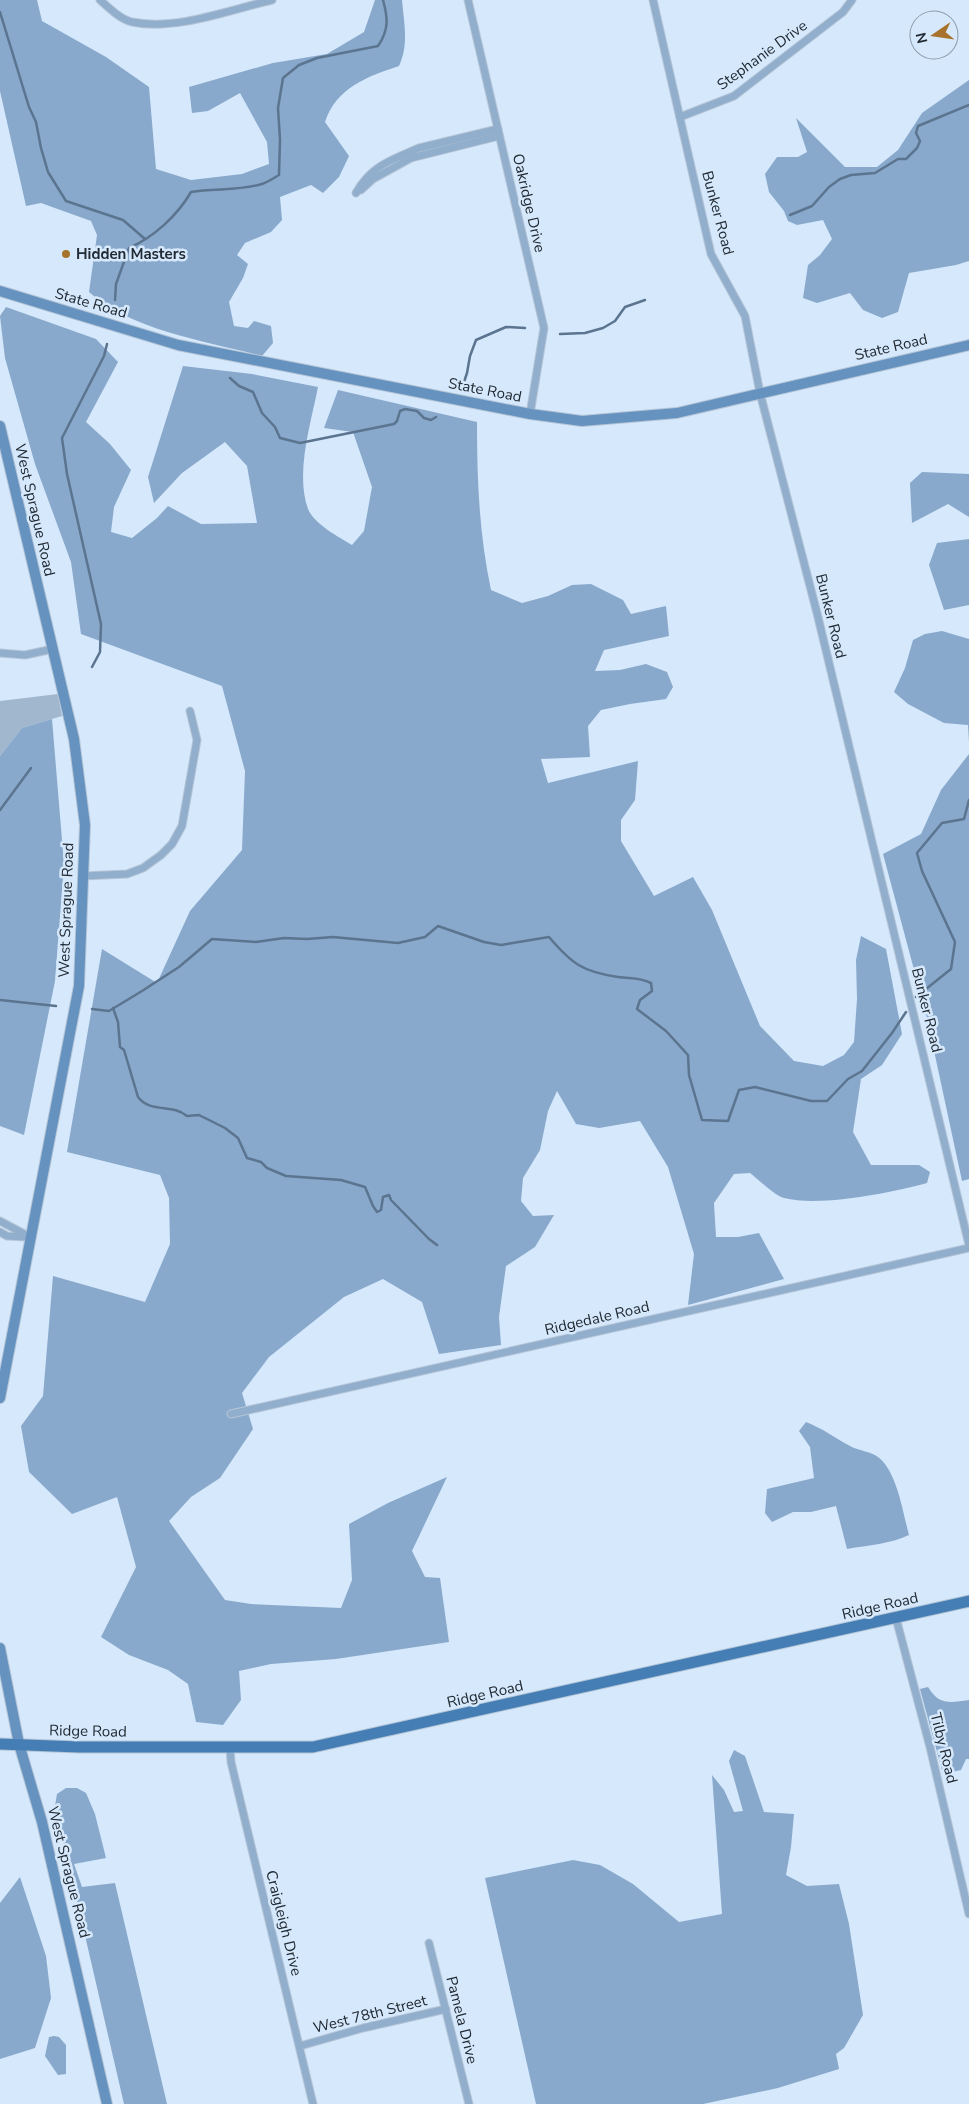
<svg xmlns="http://www.w3.org/2000/svg" width="969" height="2104" viewBox="0 0 969 2104" font-family="'Nunito Sans',sans-serif">
<rect width="100%" height="100%" fill="#d6e8fb"/>
<polygon fill="#a1b7cd" points="58,694 62,716 22,728 0,756 0,701"/>
<g fill="#88a9cc">
<path d="M 0,0 L 37,0 L 42,21 L 106,57 L 149,87 L 156,169 L 191,180 L 242,174 L 269,164 L 267,142 L 240,93 L 208,111 L 192,113 L 189,87 L 273,63 L 327,54 L 364,32 L 375,0 L 402,0 C 404,23 409,45 399,66 C 368,76 336,88 325,122 L 349,156 L 339,177 L 323,193 L 311,185 L 280,197 L 282,220 L 271,232 L 245,243 L 237,255 L 248,264 L 243,278 L 229,302 L 234,326 L 248,328 L 254,321 L 271,326 L 273,343 L 262,356 C 206,341 133,331 89,292 L 97,235 L 91,221 L 41,203 L 26,206 L 0,91 Z"/>
<polygon points="969,80 969,261 956,265 909,273 898,312 882,318 863,310 850,293 817,303 803,298 808,265 820,255 832,239 823,220 797,225 788,221 784,211 769,192 765,174 777,157 798,157 807,152 796,118 845,167 877,167 898,150 922,113"/>
<path d="M 6,307 L 96,339 L 118,362 L 86,422 L 110,444 L 131,470 L 114,507 L 111,532 L 132,538 L 157,518 L 168,506 L 201,524 L 257,523 L 247,466 L 225,442 L 182,473 L 154,503 L 148,477 L 183,366 L 252,374 L 318,387 C 311,423 295,473 308,509 C 314,524 339,537 352,545 L 364,531 L 372,487 L 353,432 L 324,428 L 338,390 L 477,422 C 477,480 479,533 491,590 L 522,603 L 548,596 L 572,585 L 591,584 L 623,600 L 631,614 L 666,606 L 669,636 L 604,650 L 595,671 L 620,670 L 646,664 L 667,672 L 673,687 L 666,699 L 630,704 L 601,710 L 588,726 L 590,757 L 541,759 L 548,783 L 638,761 L 635,800 L 621,820 L 621,841 L 654,896 L 693,877 L 712,910 L 760,1026 L 794,1061 L 823,1066 L 844,1055 L 854,1042 L 857,999 L 856,960 L 861,936 L 886,949 L 902,1034 L 882,1065 L 861,1079 L 853,1132 L 871,1165 L 919,1165 L 930,1172 L 927,1183 C 891,1193 820,1207 784,1198 C 775,1196 758,1179 750,1173 L 734,1174 L 714,1203 L 716,1237 L 738,1237 L 759,1233 L 784,1279 L 688,1305 L 694,1254 L 668,1167 L 640,1121 L 599,1128 L 576,1124 L 557,1091 L 548,1111 L 540,1150 L 523,1178 L 521,1201 L 533,1216 L 554,1215 L 535,1247 L 506,1266 L 499,1317 L 501,1345 L 439,1354 L 422,1302 L 383,1279 L 344,1297 L 269,1357 L 242,1393 L 253,1429 L 220,1478 L 191,1497 L 169,1521 L 225,1600 L 251,1604 L 341,1608 L 352,1580 L 349,1524 L 388,1503 L 447,1477 L 412,1551 L 425,1577 L 440,1578 L 449,1642 L 336,1659 L 271,1664 L 239,1671 L 241,1700 L 223,1725 L 196,1722 L 188,1684 L 168,1670 L 129,1655 L 101,1637 L 136,1567 L 117,1497 L 72,1514 L 29,1472 L 21,1426 L 43,1396 L 53,1276 L 145,1302 L 170,1244 L 169,1198 L 160,1175 L 67,1152 L 102,949 L 157,983 L 190,911 L 242,850 L 245,771 L 222,686 L 81,634 L 71,562 L 35,464 L 5,358 L 0,316 Z"/>
<polygon points="922,472 969,474 969,517 948,504 912,523 910,483"/>
<polygon points="969,539 969,605 944,610 929,565 937,543"/>
<polygon points="942,631 969,639 969,742 968,725 944,723 908,704 894,692 905,668 913,640 925,634"/>
<polygon points="52,719 64,864 55,981 24,1135 0,1126 0,756 22,728"/>
<polygon points="969,754 969,1179 962,1181 927,1018 883,854 921,834 941,790"/>
<path d="M 806,1422 C 822,1428 835,1438 850,1446 C 859,1451 870,1451 878,1457 C 897,1471 903,1513 909,1535 C 890,1544 869,1545 847,1549 L 836,1506 L 811,1512 L 793,1512 L 772,1522 L 765,1513 L 767,1489 L 814,1478 L 810,1447 L 799,1431 Z"/>
<path d="M 928,1687 C 939,1705 949,1703 969,1700 L 969,1759 L 966,1759 L 961,1770 L 943,1774 L 920,1689 Z"/>
<polygon points="734,1750 745,1756 764,1812 794,1814 791,1847 786,1875 807,1886 839,1884 849,1924 863,2015 844,2048 836,2054 839,2069 778,2088 703,2104 536,2104 485,1878 573,1860 600,1865 633,1884 679,1922 722,1914 712,1775 724,1790 734,1812 743,1811 729,1761"/>
<polygon points="66,1788 77,1788 86,1793 95,1814 106,1858 74,1864 82,1887 115,1883 167,2104 124,2104 55,1806 57,1794"/>
<polygon points="20,1877 46,1956 51,1998 35,2048 0,2059 0,1903"/>
<polygon points="54,2036 59,2037 66,2045 66,2074 58,2075 45,2056 49,2037"/>
</g>
<g fill="none" stroke-linecap="round" stroke-linejoin="round">
<g stroke="#5b748f" stroke-width="2.5">
<polyline points="0,12 29,107 36,122 41,148 48,172 66,201 123,220 145,239"/>
<polyline points="790,215 812,206 829,187 840,179 851,175 875,173 898,159 906,159 917,148 920,141 916,133 918,126 969,105"/>
<path d="M 115,300 L 116,284 L 129,248 C 154,237 177,216 191,192 C 214,188 240,191 262,184 C 268,182 274,178 279,175 L 280,140 L 278,108 L 283,78 L 299,65 L 317,58 L 378,46 C 389,30 388,18 383,0"/>
<polyline points="560,334 585,333 603,328 615,321 625,307 645,300"/>
<polyline points="230,378 239,386 253,392 262,413 275,427 280,438 300,443 394,424 397,421 400,411 405,409 417,411 424,418 431,420 436,417"/>
<polyline points="461,391 467,373 470,356 476,340 506,327 525,328"/>
<polyline points="92,667 100,652 101,624 67,474 62,438 104,356 107,344"/>
<polyline points="0,810 31,768"/>
<polyline points="916,997 951,969 955,942 922,871 917,853 942,823 964,819 969,800"/>
<polyline points="0,1000 56,1006"/>
<path d="M 113,1008 L 118,1022 L 120,1047 L 124,1050 L 138,1097 C 151,1114 172,1103 187,1116 L 199,1115 L 225,1128 L 238,1138 L 247,1158 L 261,1162 L 267,1168 L 286,1176 L 341,1180 L 365,1187 L 373,1206 L 377,1212 L 381,1210 L 383,1197 L 389,1195 L 391,1200 L 429,1239 L 437,1245"/>
<path d="M 92,1009 L 109,1011 L 142,991 L 179,967 L 212,939 L 256,942 L 284,938 L 307,939 L 333,937 L 398,943 L 425,937 L 438,926 L 484,942 L 501,945 L 549,937 C 572,964 583,972 618,977 C 631,979 638,977 651,983 L 652,991 L 640,1000 L 637,1009 L 666,1031 L 688,1055 L 689,1075 L 702,1120 L 728,1121 L 739,1090 L 755,1087 L 811,1101 L 827,1101 L 848,1079 L 862,1071 L 892,1033 L 906,1012"/>
</g>
<g stroke="#b5c6d7" stroke-width="9">
<g id="street">
<path d="M 100,0 C 109,8 120,19 132,22 C 176,31 229,10 272,0"/>
<polyline points="468,0 544,328 530,414"/>
<polyline points="653,0 711,254 745,316 760,393 817,613 969,1245"/>
<polyline points="680,117 734,96 843,12 852,0"/>
<polyline points="361,190 373,179 411,158 499,136"/>
<path d="M 356,193 C 371,166 391,160 419,148 L 498,129"/>
<polyline points="0,653 25,655 53,649"/>
<polyline points="83,876 127,874 143,868 161,855 172,844 182,826 197,740 190,711"/>
<polyline points="0,1221 30,1237"/>
<polyline points="0,1232 7,1236 26,1237"/>
<polyline points="231,1414 969,1248"/>
<polyline points="896,1618 930,1747 969,1914"/>
<polyline points="230,1748 231,1762 313,2104"/>
<polyline points="429,1943 469,2104"/>
<polyline points="300,2046 363,2028 446,2009"/>
</g>
</g>
<g stroke="#b5c6d7" stroke-width="12">
<g id="secondary">
<polyline points="0,291 178,345 530,414 582,421 677,413 969,345"/>
<polyline points="0,426 74,739 85,825 79,986 0,1398"/>
<polyline points="0,1648 19,1744 42,1822 107,2104"/>
</g>
</g>
<g stroke="#b5c6d7" stroke-width="13">
<polyline id="primary" points="0,1744 79,1747 313,1747 969,1601"/>
</g>
<use href="#street" stroke="#91aecd" stroke-width="7"/>
<use href="#secondary" stroke="#6692c0" stroke-width="10"/>
<use href="#primary" stroke="#457eb5" stroke-width="11"/>
</g>
<circle fill="#a7722c" stroke="#d6e8fb" stroke-width="2" cx="66" cy="254" r="5"/>
<g text-anchor="middle" stroke-width="5" stroke-linejoin="round" paint-order="stroke">
<g font-size="15" fill="#212a33" stroke="#d6e8fb">
<text transform="translate(762 55) rotate(-36)" y="5">Stephanie Drive</text>
<text transform="translate(529 203) rotate(77)" y="5">Oakridge Drive</text>
<text transform="translate(718 213) rotate(75)" y="5">Bunker Road</text>
<text transform="translate(91 303) rotate(16)" y="5">State Road</text>
<text transform="translate(891 347) rotate(-13)" y="5">State Road</text>
<text transform="translate(485 390) rotate(11)" y="5">State Road</text>
<text transform="translate(35 510) rotate(77)" y="5">West Sprague Road</text>
<text transform="translate(831 616) rotate(76)" y="5">Bunker Road</text>
<text transform="translate(66 910) rotate(-88)" y="5">West Sprague Road</text>
<text transform="translate(927 1010) rotate(76)" y="5">Bunker Road</text>
<text transform="translate(597 1318) rotate(-13)" y="5">Ridgedale Road</text>
<text transform="translate(880 1606) rotate(-13)" y="5">Ridge Road</text>
<text transform="translate(485 1694) rotate(-13)" y="5">Ridge Road</text>
<text transform="translate(88 1731) rotate(1)" y="5">Ridge Road</text>
<text transform="translate(944 1748) rotate(76)" y="5">Tilby Road</text>
<text transform="translate(69 1872) rotate(76)" y="5">West Sprague Road</text>
<text transform="translate(284 1923) rotate(76)" y="5">Craigleigh Drive</text>
<text transform="translate(370 2014) rotate(-14)" y="5">West 78th Street</text>
<text transform="translate(462 2020) rotate(76)" y="5">Pamela Drive</text>
</g>
<g font-size="15" font-weight="bold" fill="#212a33" stroke="#d6e8fb" text-anchor="start">
<text x="76" y="259">Hidden Masters</text>
</g>
</g>
<g transform="translate(934 35) rotate(257)"><circle r="24" fill="#d6e8fb" stroke="#8e9cab"/>
<path d="M0-4L9 19L0 12L-9 19Z" fill="#a7722c"/>
<text y="-8" font-size="14" font-weight="bold" text-anchor="middle" fill="#212a33">N</text>
</g>
</svg>
